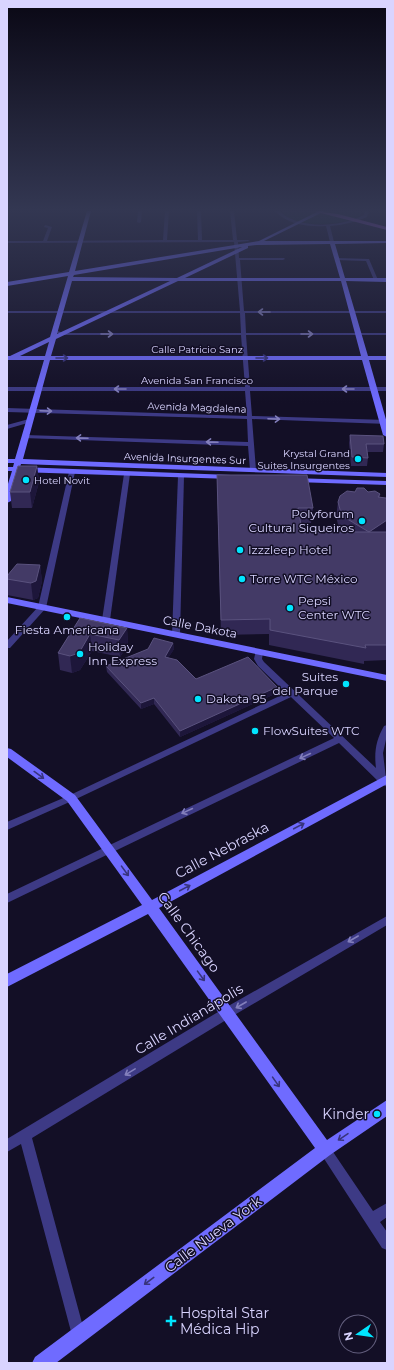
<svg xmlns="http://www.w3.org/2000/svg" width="394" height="1370" viewBox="0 0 394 1370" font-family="Montserrat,sans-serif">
<rect width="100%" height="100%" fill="#130f26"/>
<path fill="#12302f" d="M 282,211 L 361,211 L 361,215 C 347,226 291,229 282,211 Z"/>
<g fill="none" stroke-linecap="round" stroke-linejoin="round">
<g fill="#3d3a85" fill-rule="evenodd">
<polygon points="138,211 142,211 141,222 139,223 137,222"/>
<polygon points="165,211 169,211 167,240 198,240 197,211 201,211 202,240 233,240 230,211 234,211 237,240 248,240 250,241 238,242 239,258 284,258 285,259 283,260 240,260 244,311 387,311 387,313 245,313 246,333 387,333 387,335 246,335 250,387 387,387 387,391 250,391 252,416 387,420 387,424 252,419 256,470 253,472 250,470 248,446 23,438 23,436 25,435 248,442 247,419 7,412 7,408 247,416 245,391 7,391 7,387 245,387 241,335 62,335 53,331 55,330 63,333 241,333 240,313 7,313 7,311 240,311 234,242 7,243 7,241 43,241 48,228 44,227 45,225 52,227 47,241 163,240"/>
<path d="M 275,211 L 279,211 C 300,230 340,227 364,215 L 365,211 L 369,211 L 367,217 C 356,222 343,225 330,226 L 334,242 L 332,243 L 330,242 L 326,226 C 308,227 288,225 275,211 Z"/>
<polygon points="337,258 369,259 378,280 376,281 374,280 366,261 336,260 335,259"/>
<polygon points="29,419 31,420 31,422 7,429 7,425"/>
<polygon points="72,470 75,472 46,608 10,648 7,648 7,641 38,607 69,472"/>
<polygon points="127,472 130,474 110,620 106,622 102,620 124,474"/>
<polygon points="181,474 184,476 180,635 176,637 172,635 178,476"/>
<path d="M 256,650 L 262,650 L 263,652 L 262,659 L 264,662 L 376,768 C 374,752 376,740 384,726 L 387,725 L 387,735 L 383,753 L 387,787 L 380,783 L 339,743 L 7,903 L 7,894 L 334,738 L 291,697 L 74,800 L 7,830 L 7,822 L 68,796 L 286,693 L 258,666 L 254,659 Z"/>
<polygon points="387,916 387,925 231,1017 32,1138 85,1334 83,1339 78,1341 73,1339 21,1144 7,1152 7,1139 223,1009"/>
<polygon points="325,1144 329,1146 373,1211 387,1203 387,1217 380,1222 387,1232 387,1250 382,1248 321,1154 319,1150 321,1146"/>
</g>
<g fill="#6f6bff" fill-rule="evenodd">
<path d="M 87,211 L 91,211 L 75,271 L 259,241 L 319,211 L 325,211 L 264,241 L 387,241 L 387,243 L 335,244 L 345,278 L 387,278 L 387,282 L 346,281 L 368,356 L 387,356 L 387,360 L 369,360 L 387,423 L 387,437 L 383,435 L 362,360 L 50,360 L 23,459 L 387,473 L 387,477 L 21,464 L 20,467 L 231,475 L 235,477 L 231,479 L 19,472 L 11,501 L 7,503 L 7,487 L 12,471 L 7,471 L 7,467 L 13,467 L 14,463 L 7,463 L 7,459 L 15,459 L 44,360 L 7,360 L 7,356 L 10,356 L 50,337 L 68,276 L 7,286 L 7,282 L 69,272 ZM 330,244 L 340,278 L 185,278 L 248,248 L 248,246 L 257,245 ZM 242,247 L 177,278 L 73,277 L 74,275 ZM 72,281 L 170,281 L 57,334 ZM 178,281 L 341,281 L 361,356 L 51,356 L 56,339 ZM 49,342 L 45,356 L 20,356 Z"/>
<polygon points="292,478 387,481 387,485 295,482 291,480"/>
<polygon points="7,597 387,675 387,681 7,603"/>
<polygon points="7,748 11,749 75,795 152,900 387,775 387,784 159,908 327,1140 387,1100 387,1116 330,1155 56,1363 32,1363 35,1357 315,1148 148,914 7,987 7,974 142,905 67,801 7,757"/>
</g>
<polygon fill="#c25bff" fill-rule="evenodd" points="313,211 338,214 387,227 387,230"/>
</g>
<g fill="#312854">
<polygon points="350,435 384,444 383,452 367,452 368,458 367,466 351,466 349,443"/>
<polygon points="37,466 39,482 32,508 12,508 10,492"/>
<polygon points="217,475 313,508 311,523 300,523 301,525 305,532 342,532 339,528 336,517 338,502 355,492 368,492 380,494 380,497 387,499 387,660 364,661 364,664 269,645 269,634 221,635 217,490"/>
<polygon points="40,565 42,581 38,598 33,600 7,595 7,576"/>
<polygon points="80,618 127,628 128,645 120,657 92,651 80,670 72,673 60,670 58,653"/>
<polygon points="173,643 174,649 168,658 196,679 277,687 277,693 180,737 154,704 141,709 107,672 106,666"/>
</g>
<g fill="#1d163a">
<polygon points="37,466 39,482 32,508 30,492"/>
<polygon points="387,520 387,533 369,532"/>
<polygon points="40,565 42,581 38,598 33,600 31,583"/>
<polygon points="127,628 128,645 120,657 119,640"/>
<polygon points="90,634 92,651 80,670 72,673 70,656"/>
<polygon points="173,643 174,649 165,663 165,657"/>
<polygon points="277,687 277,693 180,737 180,731"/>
<polygon points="154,698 154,704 141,709 141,703"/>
</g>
<g fill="#433a66" stroke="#5a527e">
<polygon points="350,435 383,436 384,444 366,444 368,458 352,457"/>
<polygon points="18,466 37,466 30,492 10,492"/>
<polygon points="217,475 307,475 313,508 298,508 301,525 304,525 305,532 369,532 344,517 341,513 338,502 340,496 347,491 355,492 357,488 364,488 368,492 375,491 380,494 378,497 386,498 387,499 387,520 369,532 387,532 387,645 365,645 366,648 270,630 270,619 221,620"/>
<polygon points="17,564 40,565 36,581 31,583 7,579 7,576"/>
<polygon points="80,618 127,628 119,640 90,634 79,653 70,656 58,653"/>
<polygon points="154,638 173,643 165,657 177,660 196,679 248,657 277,687 180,731 154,698 141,703 106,666 148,649"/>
</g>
<defs><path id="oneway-shaft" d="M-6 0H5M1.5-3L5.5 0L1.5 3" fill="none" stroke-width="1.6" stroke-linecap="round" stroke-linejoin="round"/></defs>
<g stroke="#837fbc">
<use href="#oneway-shaft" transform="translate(264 312) rotate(-180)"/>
<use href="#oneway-shaft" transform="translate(107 334)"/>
<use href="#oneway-shaft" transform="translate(307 334)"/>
<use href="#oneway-shaft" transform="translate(120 389) rotate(-180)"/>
<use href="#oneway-shaft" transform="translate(348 389) rotate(180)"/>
<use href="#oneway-shaft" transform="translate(46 411) rotate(2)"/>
<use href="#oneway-shaft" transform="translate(274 419) rotate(2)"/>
<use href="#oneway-shaft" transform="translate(82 438) rotate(-178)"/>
<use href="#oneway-shaft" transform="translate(212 442) rotate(-178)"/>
<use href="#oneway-shaft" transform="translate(305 756) rotate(155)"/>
<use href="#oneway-shaft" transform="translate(187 811) rotate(155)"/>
<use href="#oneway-shaft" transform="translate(353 939) rotate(150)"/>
<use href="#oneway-shaft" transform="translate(241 1005) rotate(150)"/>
<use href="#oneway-shaft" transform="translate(130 1072) rotate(149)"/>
</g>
<g stroke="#38347d">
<use href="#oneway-shaft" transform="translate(62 358)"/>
<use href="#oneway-shaft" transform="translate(262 358)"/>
<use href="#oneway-shaft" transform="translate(39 775) rotate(36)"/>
<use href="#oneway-shaft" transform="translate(299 826) rotate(-28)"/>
<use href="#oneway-shaft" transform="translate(125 871) rotate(54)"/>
<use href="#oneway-shaft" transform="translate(185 888) rotate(-28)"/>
<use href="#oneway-shaft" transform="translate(201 976) rotate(54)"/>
<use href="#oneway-shaft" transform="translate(276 1082) rotate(55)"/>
<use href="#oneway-shaft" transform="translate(343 1137) rotate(146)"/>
<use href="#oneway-shaft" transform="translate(149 1281) rotate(143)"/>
</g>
<linearGradient id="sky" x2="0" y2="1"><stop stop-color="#0a0815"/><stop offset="0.52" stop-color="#333752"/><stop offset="1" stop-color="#333752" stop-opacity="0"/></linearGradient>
<rect width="394" height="403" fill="url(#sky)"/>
<g fill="#00e5ff" stroke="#130f26" stroke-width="1.5">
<circle cx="358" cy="459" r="4"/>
<circle cx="26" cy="480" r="4"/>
<circle cx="362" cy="521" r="4"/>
<circle cx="240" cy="550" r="4"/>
<circle cx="242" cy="579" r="4"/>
<circle cx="290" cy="608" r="4"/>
<circle cx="67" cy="617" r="4"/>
<circle cx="80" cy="654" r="4"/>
<circle cx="346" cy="684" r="4"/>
<circle cx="198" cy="699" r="4"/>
<circle cx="255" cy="731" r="4"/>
<circle cx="377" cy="1114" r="4"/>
<path d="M169 1315h4v4h4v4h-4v4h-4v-4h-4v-4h4z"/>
</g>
<g text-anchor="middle" stroke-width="3" stroke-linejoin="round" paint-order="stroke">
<g font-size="10" fill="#d9d4ff" stroke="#130f26">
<text x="197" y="353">Calle Patricio Sanz</text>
<text x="197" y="384">Avenida San Francisco</text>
<text transform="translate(197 407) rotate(2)" y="4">Avenida Magdalena</text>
<text transform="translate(185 458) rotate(2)" y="4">Avenida Insurgentes Sur</text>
</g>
<g font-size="10" fill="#d9d4ff" stroke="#130f26" text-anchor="end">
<text x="350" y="457">Krystal Grand<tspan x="350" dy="12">Suites Insurgentes</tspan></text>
<text x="34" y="484" text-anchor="start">Hotel Novit</text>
</g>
<g font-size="12" fill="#d9d4ff" stroke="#130f26" text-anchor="start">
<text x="354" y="518" text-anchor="end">Polyforum<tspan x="354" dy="14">Cultural Siqueiros</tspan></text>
<text x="248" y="554">Izzzleep Hotel</text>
<text x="250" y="583">Torre WTC México</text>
<text x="298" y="605">Pepsi<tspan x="298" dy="14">Center WTC</tspan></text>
<text x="67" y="634" text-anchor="middle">Fiesta Americana</text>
<text x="88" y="651">Holiday<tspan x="88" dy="14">Inn Express</tspan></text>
<text x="338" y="681" text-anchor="end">Suites<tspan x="338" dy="14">del Parque</tspan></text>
<text x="206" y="703">Dakota 95</text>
<text x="263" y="735">FlowSuites WTC</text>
</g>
<g font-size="12" fill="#d9d4ff" stroke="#130f26">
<text transform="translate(200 627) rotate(11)" y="4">Calle Dakota</text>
</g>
<g font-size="14" fill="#d9d4ff" stroke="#130f26">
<text transform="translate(222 850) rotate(-28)" y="5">Calle Nebraska</text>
<text transform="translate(189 932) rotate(54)" y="5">Calle Chicago</text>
<text transform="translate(189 1019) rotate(-31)" y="5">Calle Indianápolis</text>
<text transform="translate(213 1234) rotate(-37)" y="5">Calle Nueva York</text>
</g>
<g font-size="14" fill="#d9d4ff" stroke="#130f26" text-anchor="end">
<text x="369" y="1119">Kinder</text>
<text x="180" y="1318" text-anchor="start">Hospital Star<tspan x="180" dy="16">Médica Hip</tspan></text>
</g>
</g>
<rect width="394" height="1370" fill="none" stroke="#d9d4ff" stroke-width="16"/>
<g transform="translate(358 1334) rotate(257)"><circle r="19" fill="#130f26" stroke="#625e7d"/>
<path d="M0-3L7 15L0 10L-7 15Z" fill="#00e5ff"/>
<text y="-6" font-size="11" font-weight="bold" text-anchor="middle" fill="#d9d4ff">N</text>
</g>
</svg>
